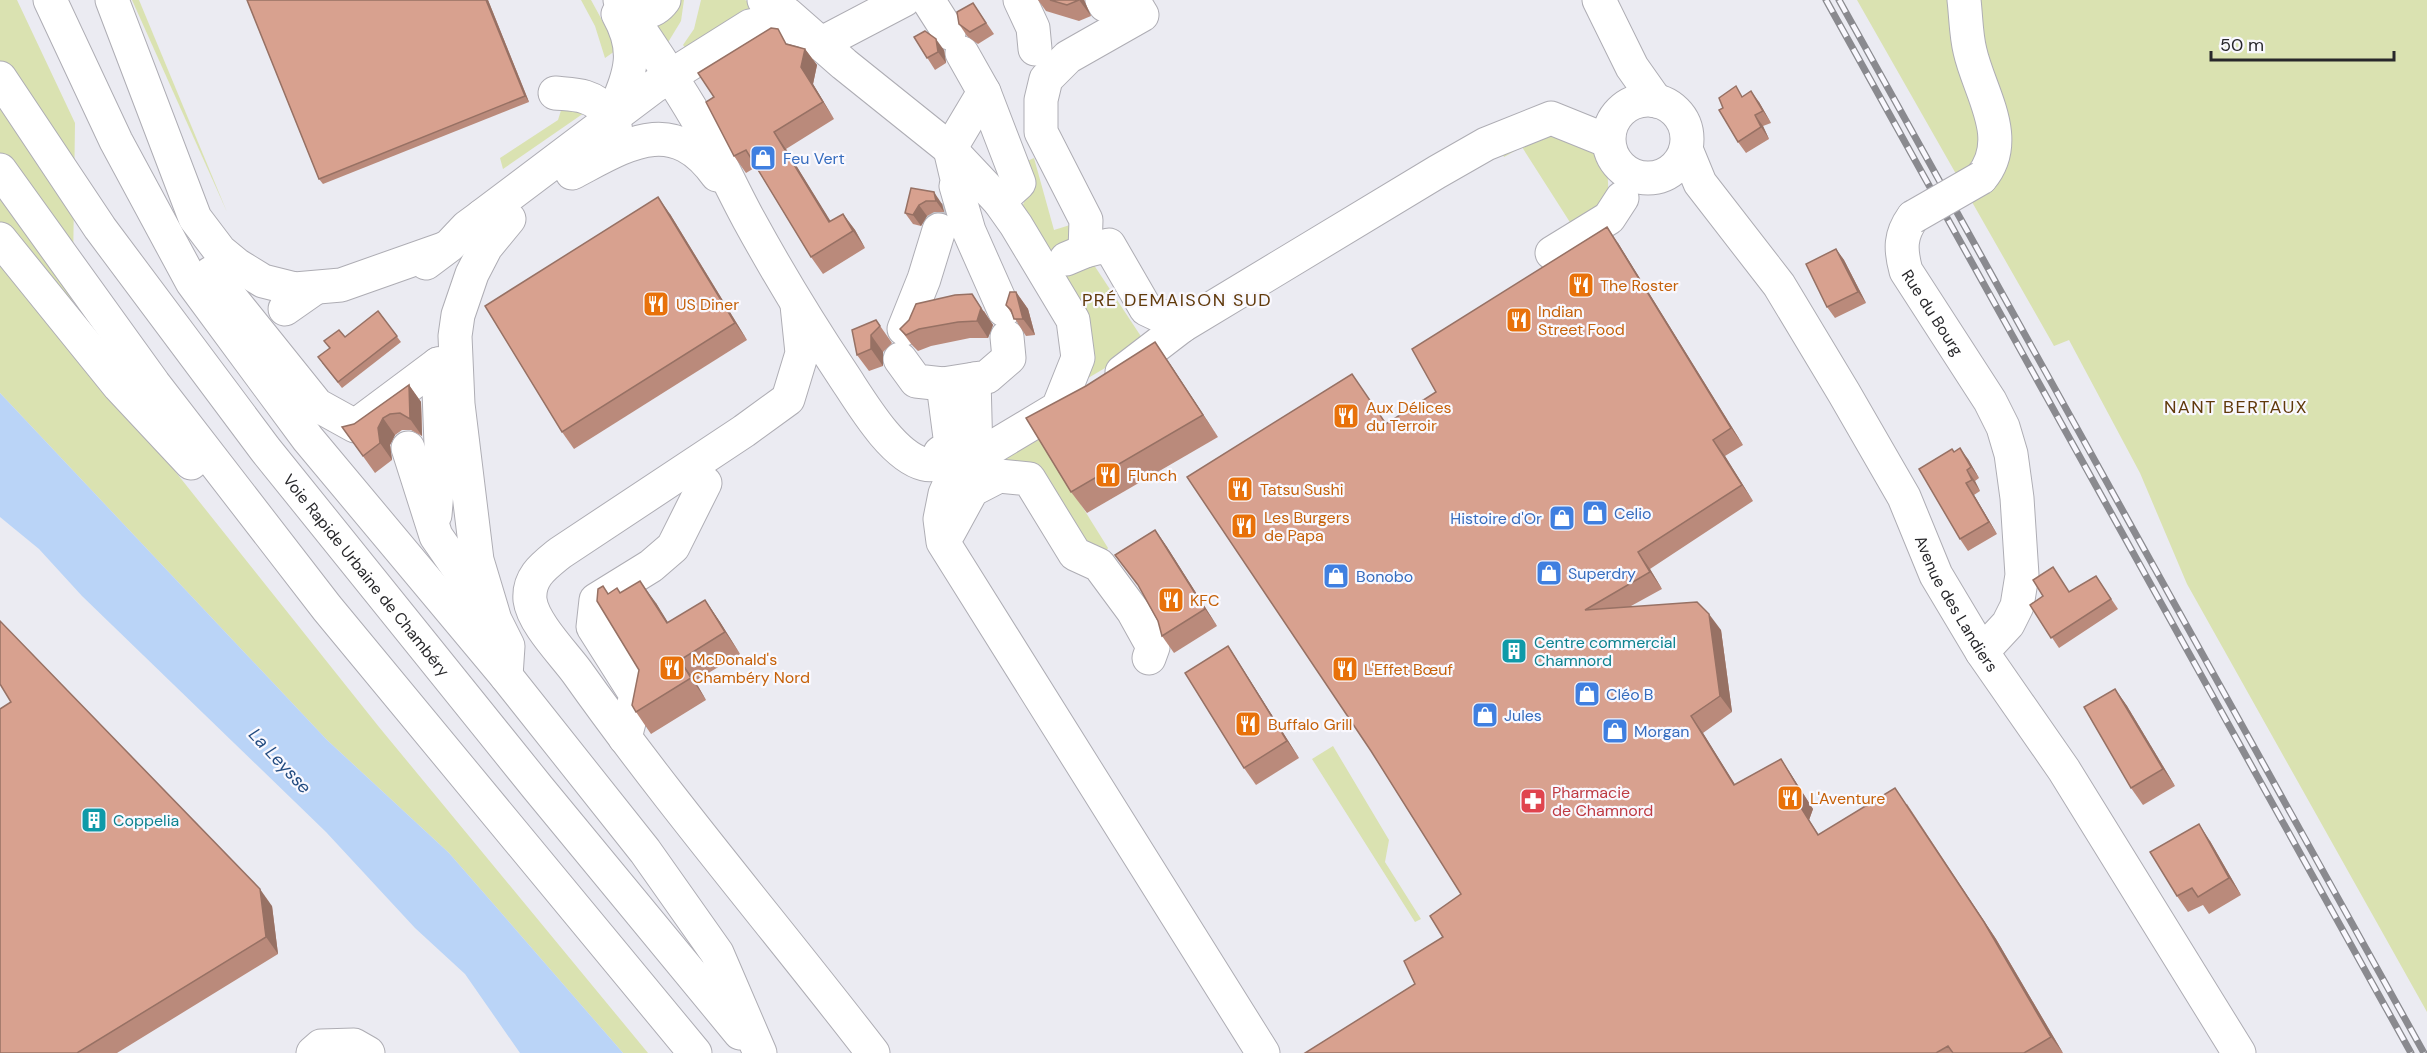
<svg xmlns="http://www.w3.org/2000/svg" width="2427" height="1053" viewBox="0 0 2427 1053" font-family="'DM Sans',sans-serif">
<rect width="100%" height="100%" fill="#ebebf2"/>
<g fill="#dae2b1">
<polygon points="0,0 17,0 75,123 72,342 379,727 648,1053 623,1053 449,853 327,740 0,393"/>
<polygon points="132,0 139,0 227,212"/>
<polygon points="581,0 591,0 614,42 615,51 605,58 595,26"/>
<polygon points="677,0 684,0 681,21 667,44 646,23"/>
<polygon points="701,0 745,0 760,7 743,10 686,49 683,45 694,29"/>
<polygon points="1857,0 2427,0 2427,1012 2187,584 2140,473 2069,340 2054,346"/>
<polygon points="563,104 584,113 503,169 500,158 558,120"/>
<path d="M 1528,135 C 1551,136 1558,137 1579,146 C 1609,159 1610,172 1607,203 L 1573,227 L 1522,147 L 1504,157 L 1499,148 Z"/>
<polygon points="1034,158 1054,230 1070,225 1071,240 1044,255 1019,214 1028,193 1025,162"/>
<polygon points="1088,256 1146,344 1083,381 1057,276"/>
<polygon points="1040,439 1108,548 1101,560 1008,471 1003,459"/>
<polygon points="1333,746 1389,840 1385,862 1421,919 1415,922 1312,759"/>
</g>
<polygon fill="#bad4f7" points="0,393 327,740 449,853 623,1053 520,1053 465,974 415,928 326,832 82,596 39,549 0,517"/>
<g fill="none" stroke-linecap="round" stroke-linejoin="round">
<polyline stroke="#c4c4ca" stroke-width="33" stroke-dasharray="33 16" stroke-linecap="butt" points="939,230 945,204"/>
<g stroke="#aeadb4" stroke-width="35">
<g id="minor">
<path d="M 620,0 C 648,42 677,83 701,126 C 718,157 732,189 749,220 C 778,273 809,324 843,375 C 861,402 892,456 924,464 C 939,468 944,456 951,445"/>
<polyline points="764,0 787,14 844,64 950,149 999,201 1016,225 1073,320 1078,358 1058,408 956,469 945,494 940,519 943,542 1263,1053"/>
<polyline points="928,0 949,33"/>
<polyline points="1020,0 1033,28 1035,49"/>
<polyline points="1102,0 1105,5 1116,8 1132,20"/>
<path d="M 1964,0 C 1966,17 1966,35 1970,51 C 1979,92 2014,139 1981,178"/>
<path d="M 623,5 C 637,15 653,15 664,0"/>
<polyline points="820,44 904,0"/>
<polyline points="962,53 984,92 1019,183 999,201"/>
<polyline points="984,92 950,149 958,183 956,186 969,231 1004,310"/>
<path d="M 555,93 C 565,94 576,94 585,97 C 601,102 619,120 615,137"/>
<path d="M 612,117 C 628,77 641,55 618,14"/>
<path d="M 572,173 C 624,146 672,112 717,175"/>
<polyline points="482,216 653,87 750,26 771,22 801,30"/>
<path id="s1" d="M 1913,217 C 1900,235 1900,249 1906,271 L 1990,401 L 2003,427 L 2011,454 L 2017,498 L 2022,575 L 2017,606 L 2008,624 L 1982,652"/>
<polyline points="1085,251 1086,220 1041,132 1041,100 1046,79 1068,57 1142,15 1133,0"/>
<polyline points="1552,253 1609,218 1622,198"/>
<polyline points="1066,259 1085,251 1109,245 1146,309 1182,326"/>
<polyline points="211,273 317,405 355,426 438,364 455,362"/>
<path d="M 797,305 L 802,353 L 788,399 L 744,431 L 560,553 C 544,566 528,577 530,600 C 533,623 563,653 577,672 C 670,803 775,926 873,1053"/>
<polyline points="285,309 315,288"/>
<polyline points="904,329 924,279 939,230"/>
<polyline points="900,359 916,381 943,384 987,377 1009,358 1007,337"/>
<polyline points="1122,372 1182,326 1437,172 1486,144 1551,118 1608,141"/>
<polyline points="974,379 976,456"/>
<polyline points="408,448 436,536 490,614"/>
<polyline points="940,453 951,445 943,384"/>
<polyline points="435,515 441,445 438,364"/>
<polyline points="949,532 972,490 999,476 1029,479 1075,554 1099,565 1133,611 1153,647 1149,658"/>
<polyline points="625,738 636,695 593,627 596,600 651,566 673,547 705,483"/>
<polyline points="313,1053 321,1046 354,1045 368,1053"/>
</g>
</g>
<g stroke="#aeadb4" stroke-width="35">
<g id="major">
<polyline points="1599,0 1632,67 1656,101"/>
<circle cx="1648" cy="139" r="39"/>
<path id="s2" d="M 1686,149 L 1700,183 L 1779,285 L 1844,393 L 1904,497 L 1936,575 L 1982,652 L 2064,770 L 2239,1053"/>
</g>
</g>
<g stroke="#aeadb4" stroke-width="35">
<g id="highway">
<polyline points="50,0 116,141 192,282 308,439 506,676 645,851 717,953 760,1053"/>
<polyline points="112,0 195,218 220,251 237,265 263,281 295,289 341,285 443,249"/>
<path id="s3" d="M 0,78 L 100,228 L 265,449 L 538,788 L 740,1033"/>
<polyline points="0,170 154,384 327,608 695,1053"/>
<polyline points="0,239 119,386 191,463"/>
<polyline points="426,263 450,245 467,227 482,216"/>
<polyline points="506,676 508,646 495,620 477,560 458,404 455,336 458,315 472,274 486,247 509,219"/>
</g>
</g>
<use href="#minor" stroke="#fff" stroke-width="33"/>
<use href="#major" stroke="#fff" stroke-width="33"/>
<use href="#highway" stroke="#fff" stroke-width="33"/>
<g stroke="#8a8a8f" stroke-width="7">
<g id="rail">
<polyline points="1826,0 2411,1053"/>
<polyline points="1839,0 2424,1053"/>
</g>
</g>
<use href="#rail" stroke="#f9f8fe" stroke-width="4.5" stroke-dasharray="14" stroke-linecap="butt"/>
<g stroke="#aeadb4" stroke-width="35" stroke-linecap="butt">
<polyline id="minor-bridge" points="1913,217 1981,178"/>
</g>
<use href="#minor-bridge" stroke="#fff" stroke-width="33"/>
</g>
<g fill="#ba8a7b">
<polygon points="247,0 488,0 529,102 323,184 319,179"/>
<polygon points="1038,0 1084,0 1091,16 1079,21 1046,11"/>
<polygon points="973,3 994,34 978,44 967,36 959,24"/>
<polygon points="914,37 944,50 946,63 935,70"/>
<polygon points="788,44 805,49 817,65 813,84 834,119 786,149 830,221 843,214 855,230 865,248 823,274 811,257 756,167 746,173 734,156 714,97"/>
<polygon points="1743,96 1759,102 1771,123 1763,126 1769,139 1746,153 1738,142"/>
<polygon points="911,188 942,204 944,212 934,212 927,216 921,226 913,224 905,213"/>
<polygon points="670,214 747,340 574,449 562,432"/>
<polygon points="1618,243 1743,445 1725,456 1753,501 1650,569 1662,589 1631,606 1721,630 1732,712 1703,733 1735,785 1781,759 1792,776 1813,809 1809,820 1819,835 1907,804 1996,939 2063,1053 1305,1053 1415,984 1443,937 1461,894 1386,424 1436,392"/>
<polygon points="1836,249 1844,260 1866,303 1835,318 1827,307"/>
<polygon points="1016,292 1028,309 1035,335 1026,336 1006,305"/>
<polygon points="378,311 401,342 342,388 322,363"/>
<polygon points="984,311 993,325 988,338 970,338 931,346 918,351 912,345 900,329"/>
<polygon points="876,320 892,343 883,352 883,366 869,371 857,355"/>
<polygon points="1170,364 1218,437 1087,513 1071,492"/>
<polygon points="409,385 421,402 422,436 411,430 402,430 395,435 390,445 392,460 375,473 342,427 354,424"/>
<polygon points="1954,451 1968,459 1979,478 1975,481 1980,491 1974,495 1997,534 1968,551 1960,539"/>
<polygon points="1155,530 1167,547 1217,626 1174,653 1162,636"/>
<polygon points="2096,576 2118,609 2059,648 2030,605 2070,592"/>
<polygon points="608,593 621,593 656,603 668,623 705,600 720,622 740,654 695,681 706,700 651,734 636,712 639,670"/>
<polygon points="1228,646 1239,663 1299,758 1256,785 1244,768"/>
<polygon points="2115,689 2127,706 2175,786 2143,805 2131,788"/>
<polygon points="2210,841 2241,895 2209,914 2203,905 2188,912 2177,896"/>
<polygon points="272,906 278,954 117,1053 0,1053"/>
</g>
<g fill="#977164">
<polygon points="486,0 488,0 529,102 525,96"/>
<polygon points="1079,0 1084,0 1091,16"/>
<polygon points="936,39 944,50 946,63 938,52"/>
<polygon points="805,49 817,65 813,84 834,119 823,102 801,67"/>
<polygon points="1751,91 1759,102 1771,123 1763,111"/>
<polygon points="1755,115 1763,126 1769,139 1761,127"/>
<polygon points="774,132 786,149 841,238 829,222"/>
<polygon points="934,192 942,204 944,212 936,201"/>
<polygon points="658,197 670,214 747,340 735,323"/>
<polygon points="919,205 927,216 921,226 913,215"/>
<polygon points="843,214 855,230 865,248 853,231"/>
<polygon points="1607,227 1618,243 1743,445 1731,428"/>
<polygon points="1836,249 1844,260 1866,303 1858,292"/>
<polygon points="1016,292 1028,309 1035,335 1023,319"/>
<polygon points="972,294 993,325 988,338 977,321"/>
<polygon points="871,335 883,352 883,366 871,349"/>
<polygon points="1155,342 1170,364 1218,437 1203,415"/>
<polygon points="409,385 421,402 422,436 410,419"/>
<polygon points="383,418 395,435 390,445 392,460 380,443 378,428"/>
<polygon points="1713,440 1725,456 1753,501 1742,485"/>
<polygon points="1960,448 1968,459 1979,478 1971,467"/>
<polygon points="1967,470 1975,481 1980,491 1972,480"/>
<polygon points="1966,483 1974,495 1997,534 1989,522"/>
<polygon points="1155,530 1167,547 1217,626 1205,609"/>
<polygon points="1638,552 1650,569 1662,589 1650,572"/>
<polygon points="640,581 656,603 682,645 667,623"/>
<polygon points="705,600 720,622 740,654 725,632"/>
<polygon points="1709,614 1721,630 1732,712 1720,696"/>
<polygon points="1228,646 1239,663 1299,758 1287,741"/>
<polygon points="680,660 695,681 706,700 691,678"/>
<polygon points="2115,689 2127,706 2175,786 2163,769"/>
<polygon points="1691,716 1703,733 1746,802 1734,785"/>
<polygon points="1781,759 1792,776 1813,809 1809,820 1830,852 1798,803"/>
<polygon points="1895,788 1996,939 2063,1053 2051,1037"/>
<polygon points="2199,824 2210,841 2241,895 2229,878"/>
<polygon points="260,889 272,906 278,954 266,937"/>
</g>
<g fill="#d8a18f" stroke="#977164" stroke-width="1.5">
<polygon points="247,0 486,0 525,96 319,179"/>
<polygon points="1050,0 1079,0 1067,5"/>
<polygon points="973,3 986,23 970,32 959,24 957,12"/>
<polygon points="771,28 778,29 786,44 805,49 801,67 823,102 774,132 829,222 843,214 853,231 811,257 746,150 734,156 706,102 714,97 698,73"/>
<polygon points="925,31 936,39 938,52 927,58 914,37"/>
<polygon points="1736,86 1742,97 1751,91 1763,111 1755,115 1761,127 1738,142 1719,110 1723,108 1719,98"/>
<polygon points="911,188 934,192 936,201 926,201 919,205 913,215 905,213"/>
<polygon points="658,197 735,323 562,432 485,306"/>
<polygon points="1607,227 1731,428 1713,440 1742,485 1638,552 1650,572 1585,610 1697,602 1709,614 1720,696 1691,716 1734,785 1781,759 1801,792 1798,803 1818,835 1895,788 1984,922 2051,1037 2024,1053 1953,1053 1948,1046 1936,1053 1305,1053 1415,984 1404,961 1443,937 1430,916 1461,894 1371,751 1187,477 1352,374 1386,424 1436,392 1412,349"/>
<polygon points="1836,249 1858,292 1827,307 1806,264"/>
<polygon points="1010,292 1016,292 1023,319 1014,319 1011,310 1006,305"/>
<polygon points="972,294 981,308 977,321 958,322 919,329 906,335 900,329 909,320 916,304 955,295"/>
<polygon points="378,311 397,336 338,382 318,357 330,348 324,341 339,330 345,337"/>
<polygon points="876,320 880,326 871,335 871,349 857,355 852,330"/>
<polygon points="1155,342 1203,415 1071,492 1026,418 1086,386"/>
<polygon points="409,385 410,419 400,413 390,414 383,418 378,428 380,443 363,456 342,427 354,424"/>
<polygon points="1960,448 1971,467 1967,470 1972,480 1966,483 1989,522 1960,539 1919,469 1952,449 1954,452"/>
<polygon points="1155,530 1205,609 1162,636 1158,621 1138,585 1115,555"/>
<polygon points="2053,567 2069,592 2096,576 2111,599 2051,638 2030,605 2043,596 2033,580"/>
<polygon points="640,581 667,623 705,600 725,632 680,660 691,678 636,712 632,705 639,670 597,601 598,589 603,586 608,594 617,588 620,593"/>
<polygon points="0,621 260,889 266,937 77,1053 0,1053 0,709 11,702 0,684"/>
<polygon points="1228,646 1287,741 1244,768 1185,673"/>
<polygon points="2115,689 2163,769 2131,788 2084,707"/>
<polygon points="2199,824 2229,878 2198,897 2192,888 2177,896 2150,852"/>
</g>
<defs>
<g id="shop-square" transform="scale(1.35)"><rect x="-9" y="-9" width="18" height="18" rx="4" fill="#3f7fe0" stroke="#f9f8fe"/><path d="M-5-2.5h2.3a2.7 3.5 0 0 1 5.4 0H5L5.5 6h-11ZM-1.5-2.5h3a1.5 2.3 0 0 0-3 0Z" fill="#fff"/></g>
<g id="restaurant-square" transform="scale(1.35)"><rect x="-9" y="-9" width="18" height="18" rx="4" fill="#e8710a" stroke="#f9f8fe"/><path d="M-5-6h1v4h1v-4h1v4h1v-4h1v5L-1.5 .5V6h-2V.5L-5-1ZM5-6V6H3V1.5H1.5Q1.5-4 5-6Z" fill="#fff"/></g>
<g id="building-square" transform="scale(1.35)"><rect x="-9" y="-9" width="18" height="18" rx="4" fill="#0f9aa8" stroke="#f9f8fe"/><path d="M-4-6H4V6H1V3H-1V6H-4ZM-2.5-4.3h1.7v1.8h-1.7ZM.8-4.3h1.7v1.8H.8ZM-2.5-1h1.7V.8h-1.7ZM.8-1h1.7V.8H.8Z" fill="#fff"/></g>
<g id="pharmacy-square" transform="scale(1.35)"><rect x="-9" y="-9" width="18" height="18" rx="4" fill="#e0444e" stroke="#f9f8fe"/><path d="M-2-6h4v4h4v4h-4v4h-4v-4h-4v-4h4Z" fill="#fff"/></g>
</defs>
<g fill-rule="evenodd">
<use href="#shop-square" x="763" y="158"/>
<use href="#restaurant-square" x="1581" y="285"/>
<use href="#restaurant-square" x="656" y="304"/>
<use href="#restaurant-square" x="1519" y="320"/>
<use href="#restaurant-square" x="1346" y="416"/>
<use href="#restaurant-square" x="1108" y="475"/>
<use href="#restaurant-square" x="1240" y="489"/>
<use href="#shop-square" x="1595" y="513"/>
<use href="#shop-square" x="1562" y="518"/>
<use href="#restaurant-square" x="1244" y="526"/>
<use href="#shop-square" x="1549" y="573"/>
<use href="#shop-square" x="1336" y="576"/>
<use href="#restaurant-square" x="1171" y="600"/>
<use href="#building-square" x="1514" y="651"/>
<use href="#restaurant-square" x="672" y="668"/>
<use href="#restaurant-square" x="1345" y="669"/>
<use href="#shop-square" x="1587" y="694"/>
<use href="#shop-square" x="1485" y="715"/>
<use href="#restaurant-square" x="1248" y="724"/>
<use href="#shop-square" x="1615" y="731"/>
<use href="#restaurant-square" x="1790" y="798"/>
<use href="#pharmacy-square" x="1533" y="801"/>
<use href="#building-square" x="94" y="820"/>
</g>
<g text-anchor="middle" stroke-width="4.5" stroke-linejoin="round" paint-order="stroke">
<g font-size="16" fill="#366cbe" stroke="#f9f8fe" text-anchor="start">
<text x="783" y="164">Feu Vert</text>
<text x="1614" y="519">Celio</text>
<text x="1542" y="524" text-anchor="end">Histoire d'Or</text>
<text x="1568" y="579">Superdry</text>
<text x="1356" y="582">Bonobo</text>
<text x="1606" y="700">Cléo B</text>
<text x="1504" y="721">Jules</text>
<text x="1634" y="737">Morgan</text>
</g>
<g font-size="16" fill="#c56008" stroke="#f9f8fe" text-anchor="start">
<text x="1600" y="291">The Roster</text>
<text x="676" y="310">US Diner</text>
<text x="1538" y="317">Indian<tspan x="1538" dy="18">Street Food</tspan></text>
<text x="1366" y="413">Aux Délices<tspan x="1366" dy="18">du Terroir</tspan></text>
<text x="1128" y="481">Flunch</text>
<text x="1260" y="495">Tatsu Sushi</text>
<text x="1264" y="523">Les Burgers<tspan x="1264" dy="18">de Papa</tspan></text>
<text x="1190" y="606">KFC</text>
<text x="692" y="665">McDonald's<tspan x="692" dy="18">Chambéry Nord</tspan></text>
<text x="1364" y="675">L'Effet Bœuf</text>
<text x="1268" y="730">Buffalo Grill</text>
<text x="1810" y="804">L'Aventure</text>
</g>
<g font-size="16" fill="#28282b" stroke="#f9f8fe">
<text dy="6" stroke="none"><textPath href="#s1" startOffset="106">Rue du Bourg</textPath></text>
<text dy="6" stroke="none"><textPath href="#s3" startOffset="618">Voie Rapide Urbaine de Chambéry</textPath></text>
<text dy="6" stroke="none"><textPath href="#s2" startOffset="531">Avenue des Landiers</textPath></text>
</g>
<g font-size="16" fill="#0d838f" stroke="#f9f8fe" text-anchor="start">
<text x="1534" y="648">Centre commercial<tspan x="1534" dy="18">Chamnord</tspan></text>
<text x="113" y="826">Coppelia</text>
</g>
<g font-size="16" fill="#be3a42" stroke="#f9f8fe" text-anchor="start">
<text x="1552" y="798">Pharmacie<tspan x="1552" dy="18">de Chamnord</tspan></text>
</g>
<g font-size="18" letter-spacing="1.5" fill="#60390a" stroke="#f9f8fe">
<text x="1177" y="306">PRÉ DEMAISON SUD</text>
<text x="2236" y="413">NANT BERTAUX</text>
</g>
<g font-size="18" font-style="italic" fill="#234c81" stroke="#f9f8fe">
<text transform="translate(280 761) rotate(47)" y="6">La Leysse</text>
</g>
</g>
<path d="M2211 51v9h183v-9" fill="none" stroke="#28282b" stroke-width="3"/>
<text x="2220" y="51" font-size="18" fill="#28282b" stroke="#f9f8fe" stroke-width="4.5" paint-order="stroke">50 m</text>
</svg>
